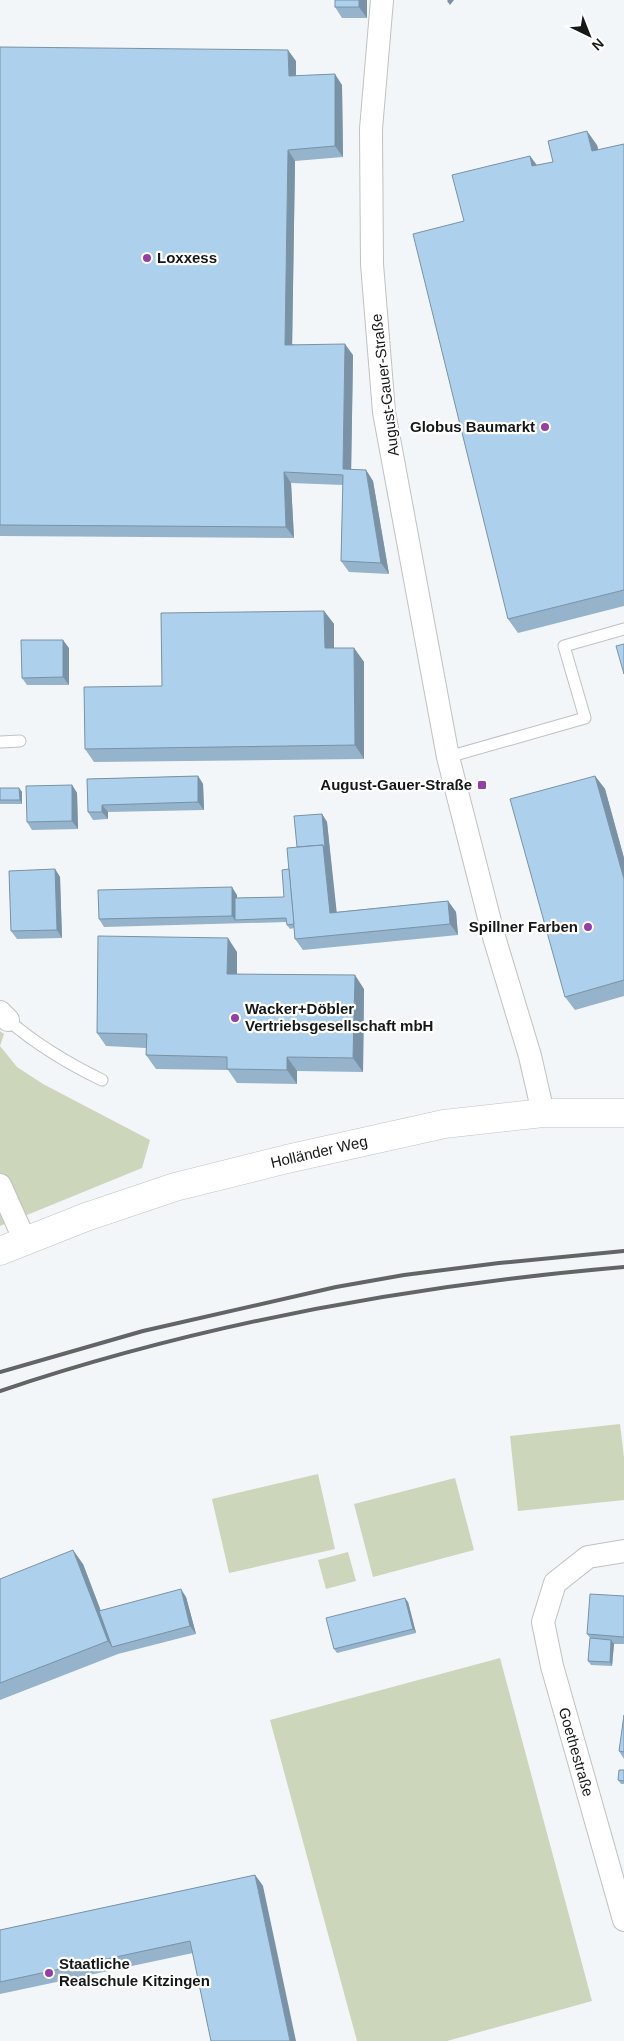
<svg xmlns="http://www.w3.org/2000/svg" width="624" height="2041" viewBox="0 0 624 2041" font-family="Helvetica,sans-serif">
<rect width="100%" height="100%" fill="#f3f6f8"/>
<g fill="#cbd6ba">
<polygon points="0,1031 4,1034 0,1046 17,1067 43,1084 150,1140 142,1168 0,1226"/>
<polygon points="620,1424 624,1458 624,1500 518,1511 510,1436"/>
<polygon points="318,1474 335,1549 229,1573 212,1499"/>
<polygon points="455,1478 474,1550 373,1577 354,1504"/>
<polygon points="348,1552 356,1581 326,1589 318,1560"/>
<polygon points="500,1658 592,2001 447,2041 357,2041 270,1720"/>
</g>
<g fill="none" stroke-linecap="round" stroke-linejoin="round">
<g stroke="#bfc1c3" stroke-width="13">
<g id="service">
<polyline points="0,742 20,741"/>
<polyline points="448,757 585,718 564,646 624,629"/>
<path d="M 8,1020 C 37,1045 67,1063 102,1080"/>
</g>
</g>
<g stroke="#bfc1c3" stroke-width="24">
<g id="minor">
<polyline points="382,0 371,129 372,264 384,412 448,757 494,937 530,1056 543,1113"/>
<polyline points="0,1012 8,1020"/>
<polyline points="0,1185 25,1241"/>
<polyline points="624,1551 588,1557 555,1583 543,1622 552,1666 624,1920"/>
</g>
</g>
<g stroke="#bfc1c3" stroke-width="29">
<polyline id="secondary" points="0,1251 86,1217 175,1187 287,1159 444,1124 543,1113 624,1113"/>
</g>
<use href="#service" stroke="#fff" stroke-width="11"/>
<use href="#minor" stroke="#fff" stroke-width="22"/>
<use href="#secondary" stroke="#fff" stroke-width="28"/>
<g stroke="#636565" stroke-width="4">
<polyline points="0,1372 143,1331 336,1287 404,1275 499,1263 624,1251"/>
<path d="M 0,1391 C 202,1323 412,1285 624,1267"/>
</g>
</g>
<g fill="#95b3cb">
<polygon points="335,0 367,0 367,18 342,18 335,7"/>
<polygon points="0,47 296,61 296,76 342,85 343,157 295,161 292,344 353,355 351,470 366,470 373,481 389,574 349,572 341,561 343,485 291,483 294,538 0,536"/>
<polygon points="624,144 624,606 518,633 508,619 464,221 530,156 537,165 553,162 597,145 598,150"/>
<polygon points="324,611 334,624 334,648 354,648 364,662 364,759 94,762 85,749 162,686"/>
<polygon points="69,648 69,685 27,685 22,678"/>
<polygon points="198,776 203,784 204,810 108,812 108,819 93,820 88,812 87,779"/>
<polygon points="595,776 605,789 624,858 624,996 575,1010 565,997"/>
<polygon points="72,785 77,793 78,829 32,830 27,822"/>
<polygon points="0,788 19,788 22,792 22,804 0,804"/>
<polygon points="322,814 327,822 336,912 448,901 456,912 458,935 303,950 295,939 294,928 290,929 287,925 287,922 104,927 99,919 237,895 237,898 284,897 289,869 297,847"/>
<polygon points="55,869 60,877 62,938 17,939 11,931"/>
<polygon points="237,952 237,974 364,989 363,1072 297,1071 297,1084 237,1083 228,1070 156,1069 146,1055 146,1048 106,1046 97,1033"/>
<polygon points="83,1564 101,1611 186,1597 196,1634 118,1654 0,1700 0,1579"/>
<polygon points="624,1596 624,1644 614,1644 612,1666 591,1665 588,1661 590,1638 587,1634"/>
<polygon points="408,1602 416,1633 337,1653 334,1649"/>
<polygon points="624,1715 624,1759 619,1751"/>
<polygon points="624,1770 624,1784 621,1784 618,1780"/>
<polygon points="255,1875 263,1886 193,1953 0,1994 0,1930"/>
</g>
<g fill="#7992a5">
<polygon points="359,0 367,0 367,18 359,7"/>
<polygon points="448,0 454,0 450,5 447,1"/>
<polygon points="288,50 296,61 296,87 289,76"/>
<polygon points="335,74 342,85 343,157 335,146"/>
<polygon points="587,131 597,145 602,165 592,151"/>
<polygon points="288,150 295,161 292,356 285,345"/>
<polygon points="530,156 540,170 532,166"/>
<polygon points="345,344 353,355 351,480 343,469"/>
<polygon points="366,470 373,481 389,574 381,563"/>
<polygon points="284,472 291,483 294,538 286,527"/>
<polygon points="324,611 334,624 334,662 325,648"/>
<polygon points="63,640 69,648 69,685 63,677"/>
<polygon points="354,648 364,662 364,759 355,745"/>
<polygon points="198,776 203,784 204,810 198,802"/>
<polygon points="595,776 605,789 624,858 624,879"/>
<polygon points="72,785 77,793 78,829 72,821"/>
<polygon points="19,788 22,792 22,804 20,800"/>
<polygon points="102,805 108,812 108,819 102,812"/>
<polygon points="322,814 327,822 338,924 330,913 323,845"/>
<polygon points="55,869 60,877 62,938 57,930"/>
<polygon points="232,887 237,895 238,920 235,920 232,916"/>
<polygon points="448,901 456,912 458,935 450,924"/>
<polygon points="228,938 237,952 237,987 227,974"/>
<polygon points="355,975 364,989 363,1072 353,1058"/>
<polygon points="287,1057 297,1071 297,1084 287,1070"/>
<polygon points="73,1550 83,1564 114,1646 112,1647 108,1641"/>
<polygon points="181,1589 186,1597 196,1634 190,1626"/>
<polygon points="405,1598 408,1602 416,1633 413,1629"/>
<polygon points="611,1640 614,1644 612,1666 610,1662"/>
<polygon points="255,1875 263,1886 296,2041 290,2041"/>
</g>
<g fill="#add0ec" stroke="#7992a5">
<rect x="335" y="0" width="24" height="7"/>
<polygon points="0,47 288,50 289,76 335,74 335,146 288,150 285,345 345,344 343,469 366,470 381,563 341,561 343,475 284,472 286,527 0,525"/>
<polygon points="587,131 592,151 624,144 624,590 508,619 413,234 464,221 452,175 530,156 532,166 553,162 548,141"/>
<polygon points="324,611 325,648 354,648 355,745 85,749 84,687 162,686 161,613"/>
<polygon points="21,640 63,640 63,677 22,678"/>
<polygon points="624,644 624,674 616,646"/>
<polygon points="198,776 198,802 102,805 102,812 88,812 87,779"/>
<polygon points="595,776 624,879 624,980 565,997 510,799"/>
<polygon points="72,785 72,821 27,822 26,786"/>
<polygon points="0,788 19,788 20,800 0,800"/>
<polygon points="322,814 325,848 323,845 297,847 294,816"/>
<polygon points="323,845 330,913 448,901 450,924 295,939 287,848"/>
<polygon points="55,869 57,930 11,931 9,871"/>
<polygon points="289,869 294,924 287,925 286,918 235,920 235,898 284,897 282,870"/>
<polygon points="232,887 232,916 99,919 98,890"/>
<polygon points="98,936 228,938 227,974 355,975 353,1058 287,1057 287,1070 227,1069 227,1057 146,1055 147,1034 97,1033"/>
<polygon points="73,1550 108,1641 0,1683 0,1579"/>
<polygon points="181,1589 190,1626 112,1647 99,1611"/>
<polygon points="590,1594 624,1596 624,1637 587,1634"/>
<polygon points="405,1598 413,1629 334,1649 326,1618"/>
<polygon points="590,1638 611,1640 610,1662 588,1661"/>
<polygon points="624,1715 624,1752 619,1751"/>
<polygon points="619,1770 624,1770 624,1781 618,1780"/>
<polygon points="255,1875 290,2041 211,2041 190,1941 0,1982 0,1930"/>
</g>
<g fill="#973da8" stroke="#fff" stroke-width="2">
<circle cx="147" cy="258" r="5"/>
<circle cx="545" cy="427" r="5"/>
<rect x="477" y="780" width="10" height="10" rx="2.5"/>
<circle cx="588" cy="927" r="5"/>
<circle cx="235" cy="1018" r="5"/>
<circle cx="49" cy="1973" r="5"/>
</g>
<g text-anchor="middle" stroke-width="4.5" stroke-linejoin="round" paint-order="stroke">
<g font-size="15" font-weight="bold" fill="#161717" stroke="#fff" text-anchor="start">
<text x="157" y="263">Loxxess</text>
<text x="535" y="432" text-anchor="end">Globus Baumarkt</text>
<text x="472" y="790" text-anchor="end">August-Gauer-Straße</text>
<text x="578" y="932" text-anchor="end">Spillner Farben</text>
<text x="245" y="1014">Wacker+Döbler<tspan x="245" dy="17">Vertriebsgesellschaft mbH</tspan></text>
<text x="59" y="1969">Staatliche<tspan x="59" dy="17">Realschule Kitzingen</tspan></text>
</g>
<g font-size="15" fill="#161717" stroke="#fff">
<text transform="translate(385 385) rotate(-97)" y="5">August-Gauer-Straße</text>
<text transform="translate(319 1152) rotate(-13)" y="5">Holländer Weg</text>
<text transform="translate(576 1752) rotate(74)" y="5">Goethestraße</text>
</g>
</g>
<g transform="translate(589 35) rotate(137)" stroke="#ffffff" stroke-width="4" paint-order="stroke">
<path d="M0-4L9 19L0 12L-9 19Z" fill="#161717"/>
<text y="-8" font-size="14" font-weight="bold" text-anchor="middle" fill="#161717">N</text>
</g>
</svg>
